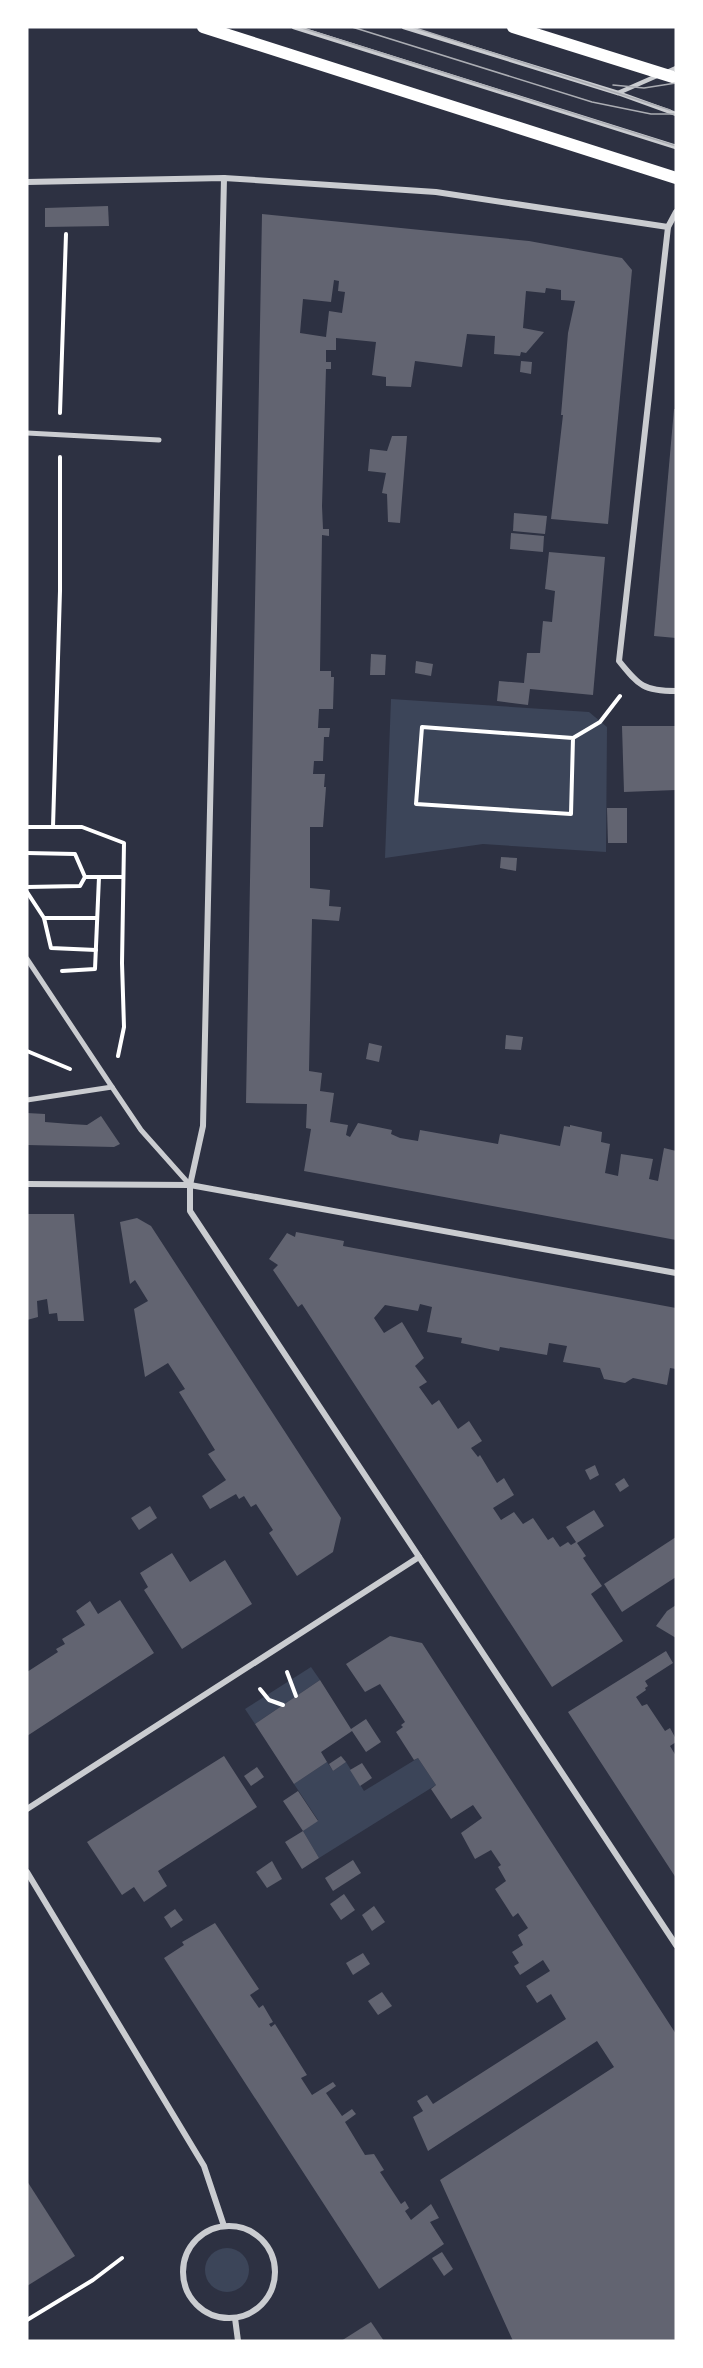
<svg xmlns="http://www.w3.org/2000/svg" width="703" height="2368" viewBox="0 0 703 2368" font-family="'Sofia Sans Condensed',sans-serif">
<rect width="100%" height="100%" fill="#2d3142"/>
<g fill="#3c4559">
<polygon points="391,699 589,712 607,727 606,852 483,844 385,858"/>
<polygon points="311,1667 320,1680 255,1724 245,1709"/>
<polygon points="418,1758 436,1785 319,1858 303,1831 318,1820 294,1784 327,1762 333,1771 346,1762 364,1791"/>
<circle cx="227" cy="2270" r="22"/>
</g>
<g fill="#626471" fill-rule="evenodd">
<polygon points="108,206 109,226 45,227 45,208"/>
<path d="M 262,214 L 529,241 L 622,258 L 632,270 L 608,524 L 551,519 L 563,415 L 561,415 L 568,333 L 575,301 L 561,300 L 561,290 L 546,288 L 545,293 L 526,291 L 523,328 L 544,332 L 526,353 L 521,352 L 520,356 L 494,354 L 495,336 L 467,334 L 462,367 L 415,361 L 411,387 L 386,386 L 386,377 L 372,375 L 376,342 L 336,338 L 336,350 L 326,350 L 326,362 L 331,362 L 331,369 L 326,369 L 322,506 L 323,529 L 329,529 L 329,536 L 322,535 L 320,671 L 331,671 L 331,677 L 334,677 L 333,709 L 319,709 L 318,728 L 330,728 L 329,737 L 324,737 L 323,761 L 314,761 L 313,774 L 325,774 L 324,787 L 326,787 L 323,827 L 310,827 L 310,888 L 330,890 L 329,906 L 341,907 L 339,921 L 312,919 L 309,1071 L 322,1073 L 320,1091 L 334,1093 L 330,1122 L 348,1125 L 346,1135 L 350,1137 L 358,1123 L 392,1130 L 391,1134 L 400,1138 L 418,1141 L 420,1130 L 498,1144 L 500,1134 L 560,1146 L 564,1126 L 570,1127 L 570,1125 L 602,1132 L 601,1142 L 610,1144 L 605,1173 L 618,1176 L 621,1154 L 653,1159 L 649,1179 L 658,1181 L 664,1148 L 676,1151 L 676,1240 L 304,1171 L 311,1129 L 306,1128 L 307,1104 L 246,1103 ZM 334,280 L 339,281 L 338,291 L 345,292 L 342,313 L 329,311 L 326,337 L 300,333 L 303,299 L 331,302 Z"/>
<polygon points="521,361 532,362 531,374 520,372"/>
<polygon points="674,409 676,409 676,638 654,636"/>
<polygon points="392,436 407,436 400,523 388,522 387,494 382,493 386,473 368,471 370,449 387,451"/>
<polygon points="514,513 547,516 545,534 513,531"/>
<polygon points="511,533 544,536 543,552 510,549"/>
<polygon points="549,552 605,557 593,695 530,689 528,705 497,701 499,681 524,683 527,653 540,653 543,621 552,622 555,591 545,589"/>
<polygon points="371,654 386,655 385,675 370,675"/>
<polygon points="416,661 433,664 431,676 415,673"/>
<polygon points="622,726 676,726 676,790 624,792"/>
<polygon points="607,808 627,808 627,843 608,843"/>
<polygon points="501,857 517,858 516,871 500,868"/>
<polygon points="506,1035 523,1037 521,1050 505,1049"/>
<polygon points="369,1043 382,1046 379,1062 366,1059"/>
<polygon points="27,1113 45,1114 45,1122 70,1124 87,1125 101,1116 120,1144 114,1147 27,1145"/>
<polygon points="27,1214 74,1214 84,1321 58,1321 57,1313 49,1314 47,1299 37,1301 38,1317 27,1320"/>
<polygon points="137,1218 151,1226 341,1518 333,1552 297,1576 269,1533 273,1530 256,1504 251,1507 244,1496 239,1499 236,1494 210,1509 202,1496 226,1480 208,1454 215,1450 179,1392 185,1389 168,1363 145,1377 134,1309 148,1301 135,1280 130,1284 120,1222"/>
<polygon points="296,1232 344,1241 343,1246 676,1308 676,1369 670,1368 667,1385 633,1378 625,1383 604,1379 600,1368 563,1362 567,1346 549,1343 547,1355 500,1347 499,1351 461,1343 462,1338 427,1332 432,1307 420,1304 418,1311 385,1305 374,1318 384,1333 402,1322 424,1358 415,1366 427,1382 419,1387 432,1405 439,1400 458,1429 469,1421 482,1441 471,1448 478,1457 480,1455 497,1483 504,1478 514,1495 493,1508 501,1520 514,1512 523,1524 533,1518 548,1540 553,1537 560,1547 568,1542 571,1545 576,1542 566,1527 594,1510 604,1526 577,1543 586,1556 583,1558 602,1586 591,1594 623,1641 552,1687 302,1304 298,1307 273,1270 278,1265 269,1259 287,1233 295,1237"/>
<polygon points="595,1465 599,1475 590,1480 585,1470"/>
<polygon points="624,1478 629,1486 620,1492 615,1484"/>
<polygon points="150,1506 157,1518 139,1530 131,1518"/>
<polygon points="676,1537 676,1577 622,1612 604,1584"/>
<polygon points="172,1553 190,1582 225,1560 252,1604 182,1649 144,1590 148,1587 140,1573"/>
<polygon points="120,1600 154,1653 27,1736 27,1672 58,1652 56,1649 65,1644 62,1639 85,1625 76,1611 90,1601 98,1614"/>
<polygon points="676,1605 676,1638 656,1626 667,1611"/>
<polygon points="390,1636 422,1643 676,2034 676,2341 513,2341 440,2180 614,2067 597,2041 428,2151 413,2117 423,2111 417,2101 427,2095 433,2104 566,2019 551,1994 537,2003 526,1986 550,1971 543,1960 520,1975 514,1966 519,1963 512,1952 523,1945 518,1935 528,1928 518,1913 513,1917 495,1889 506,1881 498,1867 501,1865 491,1850 475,1859 461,1833 482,1818 473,1805 451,1819 431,1789 436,1785 418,1758 414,1760 396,1732 403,1727 401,1725 405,1722 380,1684 365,1692 346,1664"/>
<polygon points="666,1651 673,1663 645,1681 648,1686 645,1688 646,1690 636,1697 642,1706 647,1704 665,1731 670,1728 676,1739 676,1742 670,1746 676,1756 676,1878 568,1712"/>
<polygon points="320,1680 351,1729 366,1719 381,1742 366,1752 352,1731 321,1752 327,1762 294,1784 255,1724"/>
<polygon points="224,1756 257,1807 158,1871 167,1886 144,1902 134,1887 122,1895 87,1842"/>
<polygon points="341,1756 346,1762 333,1771 329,1764"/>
<polygon points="362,1763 372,1778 360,1786 350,1770"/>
<polygon points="257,1767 264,1777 251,1786 244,1776"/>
<polygon points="298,1791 318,1821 303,1831 319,1858 302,1869 285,1842 303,1831 283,1801"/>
<polygon points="353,1860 361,1873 333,1891 325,1878"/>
<polygon points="272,1861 282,1879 267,1888 256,1872"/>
<polygon points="344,1894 355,1910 341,1920 330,1904"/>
<polygon points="374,1906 385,1922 372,1931 362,1915"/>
<polygon points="175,1909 183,1920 171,1928 164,1917"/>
<polygon points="215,1923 259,1989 250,1995 259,2008 263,2005 273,2022 269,2024 271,2027 275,2024 307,2075 301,2078 312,2095 333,2082 336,2086 326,2093 342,2116 352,2109 356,2114 345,2122 365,2155 374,2154 384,2170 380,2172 401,2204 405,2201 409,2208 405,2211 411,2220 431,2204 439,2218 430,2222 444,2244 379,2289 164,1958 184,1945 182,1942"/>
<polygon points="363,1953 370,1964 353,1975 346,1963"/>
<polygon points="382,1992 392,2006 378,2015 368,2001"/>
<polygon points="27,2181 75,2256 27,2286"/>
<polygon points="442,2252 453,2269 444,2276 432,2258"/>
<polygon points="371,2322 384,2341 341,2341"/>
</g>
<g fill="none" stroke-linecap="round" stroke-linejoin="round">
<g stroke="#fff" stroke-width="4">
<polyline points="60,413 66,234"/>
<polyline points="573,738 571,814 416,804 422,727 573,738 600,722 620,696"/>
<polyline points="27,827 53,827 60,591 60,457"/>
<polyline points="53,827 82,827 124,843 122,963 124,1027 118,1056"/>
<polyline points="27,853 75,854 85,877 123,877"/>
<polyline points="27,887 80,886 85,877"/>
<polyline points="27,892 44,918"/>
<polyline points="96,950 51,948 44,918 97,918"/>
<polyline points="62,971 95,969 99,877"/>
<polyline points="27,1051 70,1069"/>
<polyline points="287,1672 296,1696"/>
<polyline points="260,1689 269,1700 283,1705"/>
<polyline points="27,2320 93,2280 122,2258"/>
</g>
<g stroke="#caccd0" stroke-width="4.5">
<polyline points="294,27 676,147"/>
<polyline points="404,27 618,93 676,114"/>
<polyline points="667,72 676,68"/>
<polyline points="618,93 659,75"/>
</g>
<g stroke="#caccd0" stroke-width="5">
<polyline points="27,433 159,440"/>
<polyline points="27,959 112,1087"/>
<polyline points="27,1100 112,1087 141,1130 190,1185"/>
</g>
<g stroke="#caccd0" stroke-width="6">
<polyline points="224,178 203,1126 190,1185 190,1211 676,1945"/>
<polyline points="27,182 224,178 436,192 668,227"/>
<path d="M 676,212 L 668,227 L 619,661 C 639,686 644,691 676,691"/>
<polyline points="27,1184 190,1185 676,1273"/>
<polyline points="27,1809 419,1557"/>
<polyline points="27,1872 204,2166 224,2226"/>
<circle cx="229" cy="2272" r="46"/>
<polyline points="235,2318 238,2341"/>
</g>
<g stroke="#fff" stroke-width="12">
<polyline points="203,27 676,178"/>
<polyline points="513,27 676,78"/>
</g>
<g stroke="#abadb3" stroke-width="1.5">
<polyline points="299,27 676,146"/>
<polyline points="352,27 592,102 651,114 676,114"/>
<polyline points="412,27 670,110"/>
<polyline points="613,85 644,88 676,83"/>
</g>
</g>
<rect width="703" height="2368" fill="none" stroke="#ffffff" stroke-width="57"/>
</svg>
